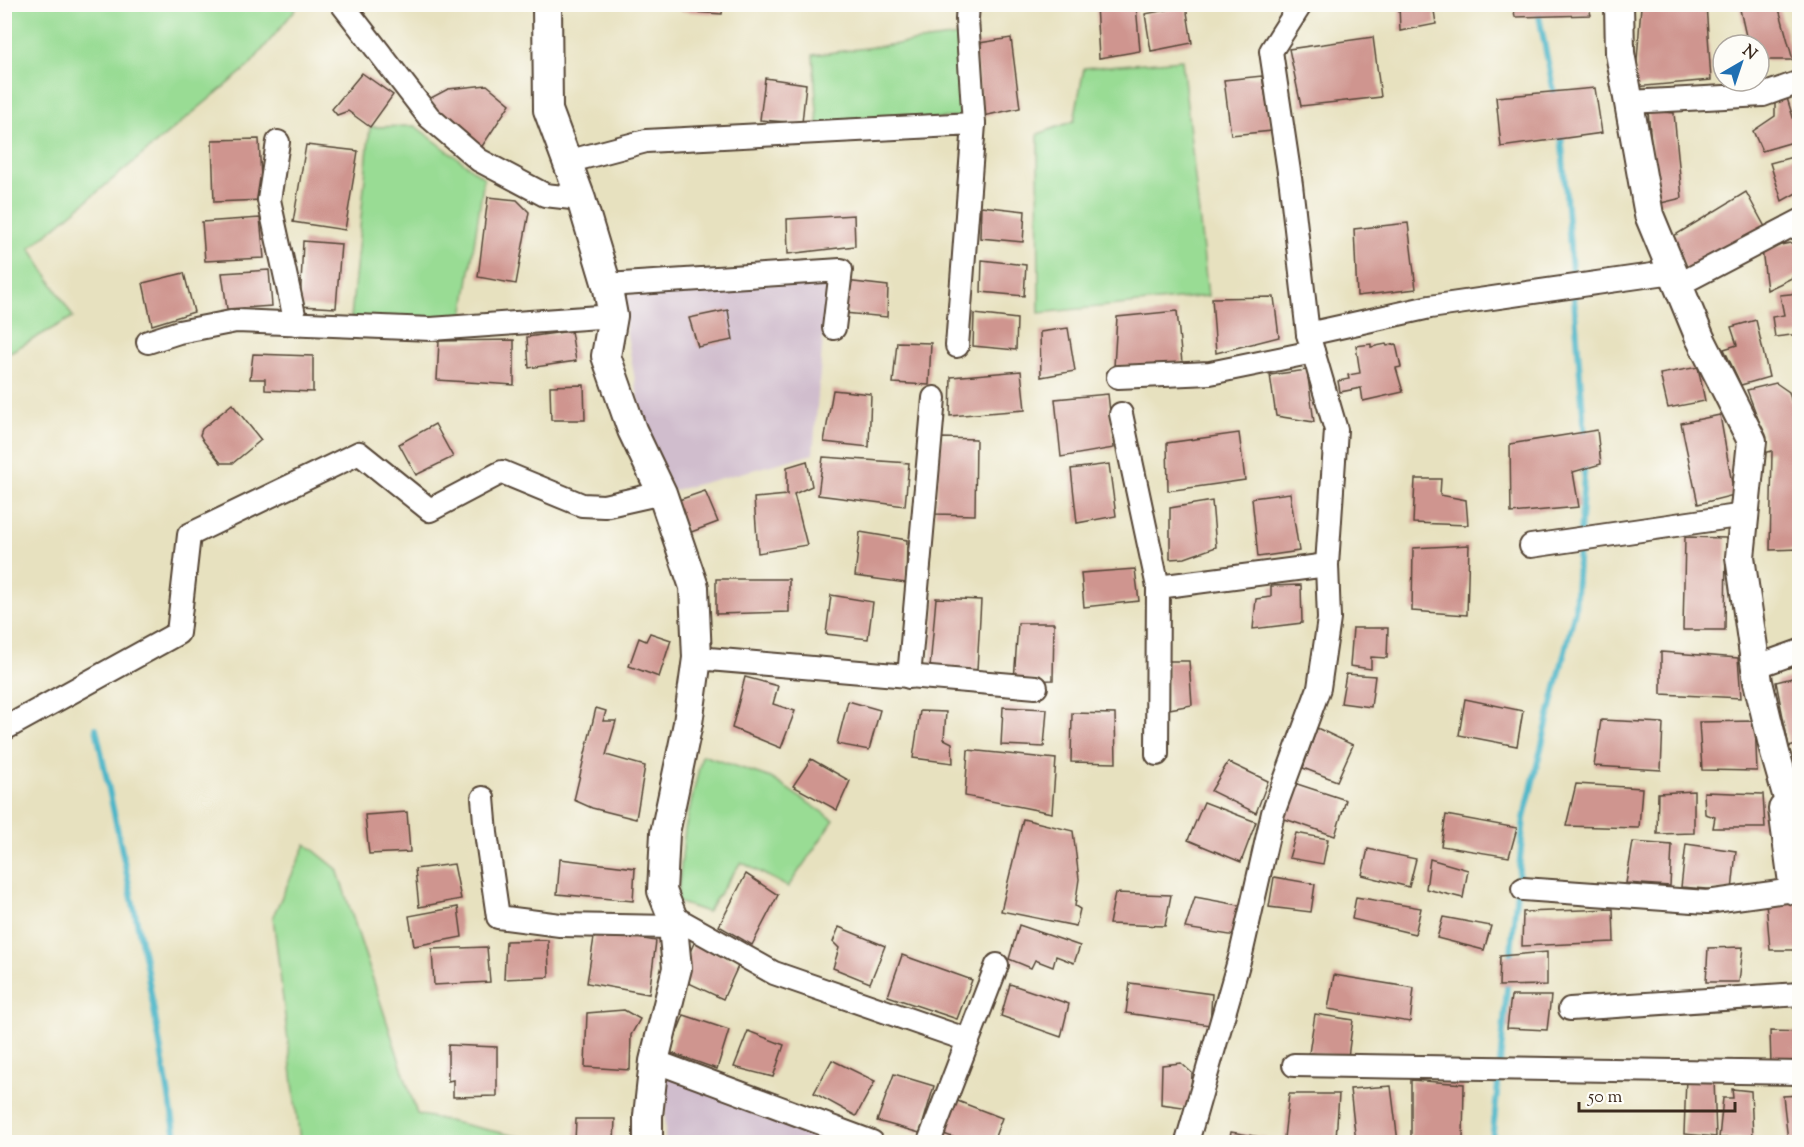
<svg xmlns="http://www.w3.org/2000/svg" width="1804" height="1147" viewBox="0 0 1804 1147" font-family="'Sorts Mill Goudy',serif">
<rect width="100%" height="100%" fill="#fdfcf7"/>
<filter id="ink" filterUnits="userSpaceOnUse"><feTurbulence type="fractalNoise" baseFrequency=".0167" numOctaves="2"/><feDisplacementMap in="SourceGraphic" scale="12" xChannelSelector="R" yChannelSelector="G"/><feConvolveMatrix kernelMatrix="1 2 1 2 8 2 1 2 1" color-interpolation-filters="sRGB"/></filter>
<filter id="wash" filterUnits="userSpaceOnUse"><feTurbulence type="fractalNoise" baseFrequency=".008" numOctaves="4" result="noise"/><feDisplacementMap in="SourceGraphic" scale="24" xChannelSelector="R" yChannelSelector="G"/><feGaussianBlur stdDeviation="1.35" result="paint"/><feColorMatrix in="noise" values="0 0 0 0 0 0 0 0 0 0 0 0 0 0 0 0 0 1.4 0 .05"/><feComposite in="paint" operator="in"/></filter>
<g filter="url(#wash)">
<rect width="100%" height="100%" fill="#e7e1bf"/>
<g fill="#d0bdcd">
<polygon points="828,278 813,454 672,491 642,420 620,295"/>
<polygon points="665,1073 854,1142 665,1142"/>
</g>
<g fill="#99dc94" stroke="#6a8359" stroke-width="1.5">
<polygon points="5,4 299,5 249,66 30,248 73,317 5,355"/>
<polygon points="958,36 965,117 818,125 813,55"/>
<polygon points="1182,60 1208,296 1039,313 1038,134 1074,121 1084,68"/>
<polygon points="415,126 484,178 463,317 351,318 370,127"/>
<polygon points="702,755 771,778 834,820 788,887 741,862 707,912 677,902 685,829"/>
<polygon points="306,844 337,869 417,1114 520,1137 520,1142 300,1142 273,916"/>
</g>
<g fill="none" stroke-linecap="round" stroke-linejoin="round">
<g stroke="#4ab5c7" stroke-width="6">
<polyline points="1538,11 1555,98"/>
<polyline points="1561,132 1585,439"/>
<polyline points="1580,534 1585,461"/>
<polyline points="96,728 146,965 177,1142"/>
<polyline points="1510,962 1524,818 1575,610 1579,545"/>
<polyline points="1500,1064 1508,978"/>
<polyline points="1492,1142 1499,1074"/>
</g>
</g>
<g id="blocks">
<g fill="#cf958f">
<polygon points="681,4 723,4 722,14 680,11"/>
<polygon points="1399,4 1433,4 1436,24 1400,31"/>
<polygon points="1513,4 1588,4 1591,15 1515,17"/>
<polygon points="1649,4 1706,4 1711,80 1635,87 1641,6"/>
<polygon points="1096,5 1136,5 1140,51 1099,58"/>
<polygon points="1739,5 1778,5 1793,60 1759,60 1759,45 1748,45"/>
<polygon points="1186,6 1192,43 1151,51 1145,14"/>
<polygon points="1373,37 1381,97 1301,106 1289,49"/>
<polygon points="1011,38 1020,108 983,116 973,44"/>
<polygon points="362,73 393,95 370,127 348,111 337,115 332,109"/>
<polygon points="1262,76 1272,131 1231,135 1224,80"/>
<polygon points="765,78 806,84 802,123 760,120"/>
<polygon points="487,85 510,104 477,154 455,140 429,99 448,89"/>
<polygon points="1595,88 1602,133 1501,147 1496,97"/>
<polygon points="1787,98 1800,140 1762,151 1753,131 1775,116 1775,102"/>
<polygon points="1648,111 1674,113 1682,198 1657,204"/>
<polygon points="259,139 262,200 214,202 212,140"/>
<polygon points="306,145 358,151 345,230 293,222"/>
<polygon points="1800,155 1800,191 1782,201 1770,163"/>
<polygon points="1746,192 1765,227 1687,272 1672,237"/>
<polygon points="488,197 517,200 529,212 516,284 478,277"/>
<polygon points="981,206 1025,211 1023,242 980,238"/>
<polygon points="854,215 855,246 788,254 787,219"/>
<polygon points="260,218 264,258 205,261 202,222"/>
<polygon points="1408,223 1416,289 1357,296 1354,229"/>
<polygon points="303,241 341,244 336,308 300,306"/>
<polygon points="1800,241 1800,274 1767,290 1762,249"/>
<polygon points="982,260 1026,265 1024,296 981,292"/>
<polygon points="269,270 272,306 227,309 222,273"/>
<polygon points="184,273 194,312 152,325 143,283"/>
<polygon points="845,281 888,286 887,317 844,313"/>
<polygon points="1800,293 1800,334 1775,337 1772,317 1784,315 1780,295"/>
<polygon points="1274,297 1279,337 1216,353 1212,298"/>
<polygon points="728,310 733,340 698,347 689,318"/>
<polygon points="1177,311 1182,363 1114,367 1117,317"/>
<polygon points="974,314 1017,319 1016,350 973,346"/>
<polygon points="1756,320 1769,377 1741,385 1724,349 1737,345 1731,327"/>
<polygon points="1068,328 1075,371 1041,377 1040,332"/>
<polygon points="571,331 576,361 529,368 527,337"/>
<polygon points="514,340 514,385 437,380 439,341"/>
<polygon points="897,342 931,343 929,385 893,383"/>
<polygon points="1371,344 1371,347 1386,344 1387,346 1396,344 1401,367 1396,368 1403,392 1363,401 1361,388 1340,392 1338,381 1349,379 1348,375 1360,373 1356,346"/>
<polygon points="253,354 313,356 313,392 265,390 265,379 250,379"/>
<polygon points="1698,367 1705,401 1668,408 1660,374"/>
<polygon points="1307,370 1314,422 1276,416 1270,375"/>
<polygon points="1021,371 1025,410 950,416 951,377"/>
<polygon points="1776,383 1789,392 1797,419 1800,418 1800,549 1770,550 1772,451 1764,453 1765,437 1747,390"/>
<polygon points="584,385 585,420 551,420 550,386"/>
<polygon points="833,390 871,394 869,447 824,442"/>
<polygon points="1108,394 1114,448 1061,457 1055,399"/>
<polygon points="232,404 261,440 233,463 221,463 204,442 200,435 202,429"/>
<polygon points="1720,415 1734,495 1698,504 1681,423"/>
<polygon points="435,424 453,457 416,475 399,444"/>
<polygon points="1597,430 1601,464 1573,472 1579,507 1511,513 1510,444"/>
<polygon points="1239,433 1245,480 1168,491 1167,443"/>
<polygon points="941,438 976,439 975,515 935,514"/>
<polygon points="823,457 909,463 905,506 818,495"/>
<polygon points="807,461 812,486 794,494 807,545 758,553 754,498 787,495 787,467"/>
<polygon points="1109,464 1116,516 1077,523 1071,469"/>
<polygon points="1415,479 1441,479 1440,495 1466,500 1468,525 1413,523"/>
<polygon points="705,491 718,522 686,534 673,502"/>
<polygon points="1290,493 1299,551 1258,557 1252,498"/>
<polygon points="1212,501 1216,547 1185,558 1170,559 1170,508"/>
<polygon points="860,532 907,540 906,583 855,576"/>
<polygon points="1685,537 1726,538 1725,630 1683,630"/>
<polygon points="1469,545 1467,615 1412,611 1413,548"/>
<polygon points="1135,569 1139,601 1084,607 1081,573"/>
<polygon points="716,579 789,579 789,612 716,614"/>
<polygon points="1301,585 1302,623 1253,629 1256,599 1271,597 1271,586"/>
<polygon points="831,595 873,602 868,639 826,634"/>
<polygon points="936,598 981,600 977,670 930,668"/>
<polygon points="1018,623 1054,623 1053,680 1014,681"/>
<polygon points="1353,628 1388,628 1387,658 1371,657 1371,669 1350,666"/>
<polygon points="650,633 671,640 659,677 629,666 639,638 646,641"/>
<polygon points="1661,652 1738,658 1741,698 1661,694"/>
<polygon points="1167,661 1189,661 1192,705 1169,709"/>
<polygon points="1346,674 1375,676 1371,707 1341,703"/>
<polygon points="1800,676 1800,744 1789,747 1776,682"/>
<polygon points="745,677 778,686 773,704 795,711 781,748 732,728"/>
<polygon points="1465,699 1523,711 1517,746 1459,735"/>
<polygon points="848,701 880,710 869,750 837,744"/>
<polygon points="1003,707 1047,709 1044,747 1001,745"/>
<polygon points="596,708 606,711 603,721 616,721 606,755 645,766 636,819 592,808 574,800"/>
<polygon points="920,711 946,712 944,739 952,743 953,763 913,758"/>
<polygon points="1072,713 1115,714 1116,763 1071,762"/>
<polygon points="1601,720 1663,723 1661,770 1594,766"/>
<polygon points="1755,721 1757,771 1702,770 1699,722"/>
<polygon points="1317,728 1353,745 1337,781 1303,768"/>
<polygon points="968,750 1056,759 1052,813 965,796"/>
<polygon points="811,759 850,781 837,810 793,786"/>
<polygon points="1228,762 1268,781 1256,813 1211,791"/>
<polygon points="1291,782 1346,800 1335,836 1279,817"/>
<polygon points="1576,784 1642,788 1639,828 1566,826"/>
<polygon points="1694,791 1694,833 1657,834 1658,793"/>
<polygon points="1704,792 1763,794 1765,828 1713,828 1715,817 1705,814"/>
<polygon points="1204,802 1256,822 1241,862 1188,840"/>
<polygon points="407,812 410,852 369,854 365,815"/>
<polygon points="1446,815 1517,828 1509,857 1441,846"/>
<polygon points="1023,819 1073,831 1079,879 1075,906 1080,909 1076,926 1001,911"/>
<polygon points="1296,833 1328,839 1323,864 1289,858"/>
<polygon points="1633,842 1672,845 1670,886 1626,883"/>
<polygon points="1686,844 1736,851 1732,891 1681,887"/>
<polygon points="1368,849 1416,859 1409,887 1362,875"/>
<polygon points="560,859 635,868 633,901 557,894"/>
<polygon points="1430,859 1468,870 1463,898 1426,889"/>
<polygon points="454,864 461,899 419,907 415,869"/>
<polygon points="746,874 778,895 752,945 719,926"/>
<polygon points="1274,877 1315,884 1311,912 1269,907"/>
<polygon points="1115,893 1171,895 1165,926 1109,924"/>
<polygon points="1195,897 1244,906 1236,936 1185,928"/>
<polygon points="1356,897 1421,908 1415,934 1352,919"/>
<polygon points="1766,902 1800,902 1800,950 1770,950"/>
<polygon points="458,907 462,937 414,946 409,916"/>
<polygon points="1613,909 1614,942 1522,946 1523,912"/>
<polygon points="1443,917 1491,926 1484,950 1437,938"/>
<polygon points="1019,925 1080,946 1074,963 1056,956 1053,967 1035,960 1031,968 1009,959"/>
<polygon points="839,927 885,946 870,983 833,968 839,948 833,942"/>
<polygon points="595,931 656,941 649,994 587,983"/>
<polygon points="548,940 549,977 504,979 506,941"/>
<polygon points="695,941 739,964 723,999 678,978"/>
<polygon points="487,947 490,982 434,985 432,949"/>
<polygon points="1743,947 1739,982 1706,982 1708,948"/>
<polygon points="1547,952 1547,985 1499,986 1500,956"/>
<polygon points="902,955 972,980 957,1019 888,996"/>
<polygon points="1334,975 1414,988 1410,1022 1328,1009"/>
<polygon points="1130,983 1212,994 1210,1025 1126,1013"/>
<polygon points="1010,984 1069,1004 1061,1037 1001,1016"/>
<polygon points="1511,996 1551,996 1547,1030 1507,1028"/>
<polygon points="624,1010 640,1019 631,1035 630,1070 585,1067 587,1013"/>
<polygon points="1315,1014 1353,1020 1348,1057 1309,1053"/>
<polygon points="684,1015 729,1030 717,1069 669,1052"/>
<polygon points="748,1031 784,1045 773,1077 734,1067"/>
<polygon points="1770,1031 1800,1032 1800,1064 1771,1065"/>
<polygon points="448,1045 497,1047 497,1096 453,1097 453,1080 448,1081"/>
<polygon points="832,1060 875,1081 856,1116 814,1093"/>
<polygon points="1181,1063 1192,1073 1190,1108 1161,1104 1162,1065"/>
<polygon points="894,1074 934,1086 920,1133 877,1121"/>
<polygon points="1686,1077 1714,1079 1716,1137 1684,1134"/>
<polygon points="1411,1080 1464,1084 1463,1141 1411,1142"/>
<polygon points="1391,1086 1398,1142 1356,1142 1350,1089"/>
<polygon points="1732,1089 1751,1091 1753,1138 1719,1138 1723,1098 1733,1098"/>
<polygon points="1289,1094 1339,1094 1336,1139 1284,1138"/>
<polygon points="1800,1095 1800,1140 1788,1141 1783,1096"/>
<polygon points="955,1100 1002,1118 993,1142 966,1142 941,1133"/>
<polygon points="576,1119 615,1119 614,1142 575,1142"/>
<polygon points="1231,1132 1266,1138 1265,1142 1229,1142"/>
</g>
</g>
</g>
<g filter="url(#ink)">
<use href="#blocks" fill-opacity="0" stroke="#554536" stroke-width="1.5"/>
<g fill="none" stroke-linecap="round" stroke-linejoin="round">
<g stroke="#554536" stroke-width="26">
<g id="minor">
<polyline points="342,4 429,117 479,160 545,195 581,199"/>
<polyline points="968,4 967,19 974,124"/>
<polyline points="1629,102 1763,95 1800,82"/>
<polyline points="278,142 269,200 296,324"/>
<polyline points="568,168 578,159 646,141 974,124 957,346"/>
<polyline points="607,285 841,270 834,328"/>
<polyline points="1678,285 1800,221"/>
<polyline points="1308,334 1430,307 1673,272"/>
<polyline points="148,342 179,332 236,321 431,329 613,316"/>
<polyline points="1118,377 1210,373 1313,352"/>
<polyline points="1121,414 1158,587 1157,754"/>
<polyline points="1531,546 1744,515"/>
<polyline points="1158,587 1327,565"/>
<polyline points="697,658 1036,687"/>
<polyline points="1755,667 1800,651"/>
<polyline points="909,677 934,398"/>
<polyline points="4,729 178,633 189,535 359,453 430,510 502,472 582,505 604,506 662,493"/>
<polyline points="483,798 486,833 498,917 560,925 673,927"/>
<polyline points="1523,889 1707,902 1794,890"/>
<polyline points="672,916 774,973 968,1040"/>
<polyline points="1570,1009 1800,994"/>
<polyline points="654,1061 872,1142"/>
<polyline points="1294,1065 1800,1073"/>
<polyline points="929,1142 997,965"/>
<polyline points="1187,1142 1241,954 1273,813 1319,688 1329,619 1327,565 1336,430 1308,334 1291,185 1271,51 1301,4"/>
</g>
</g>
<g stroke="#554536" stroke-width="32">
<g id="tertiary">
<polyline points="547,4 548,110 581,199 608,289 613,316 606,356 632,430 662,493 694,587 697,658 688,723 665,833 662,891 672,916 677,968 654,1061 648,1116 648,1142"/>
<polyline points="1619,4 1620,53 1649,215 1700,338 1752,441 1740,557 1758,682 1775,753 1795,822 1800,830"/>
<polyline points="1783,809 1794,890 1800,888"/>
</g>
</g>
<use href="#minor" stroke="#fff" stroke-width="22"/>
<use href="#tertiary" stroke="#fff" stroke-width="28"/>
</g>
</g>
<rect width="1804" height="1147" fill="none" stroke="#fdfcf7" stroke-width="24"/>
<g transform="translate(1741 63) rotate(39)"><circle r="28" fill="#fdfcf7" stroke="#afa8a0" stroke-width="1.5"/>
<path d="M0-4.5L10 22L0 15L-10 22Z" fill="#1f6fb2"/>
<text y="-9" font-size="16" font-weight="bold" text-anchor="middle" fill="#3b2a1e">N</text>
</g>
<path d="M1579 1102v9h156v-9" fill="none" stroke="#3b2a1e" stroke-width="3"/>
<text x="1588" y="1102" font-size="18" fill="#3b2a1e" stroke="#fdfcf7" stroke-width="4.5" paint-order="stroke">50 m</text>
</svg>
